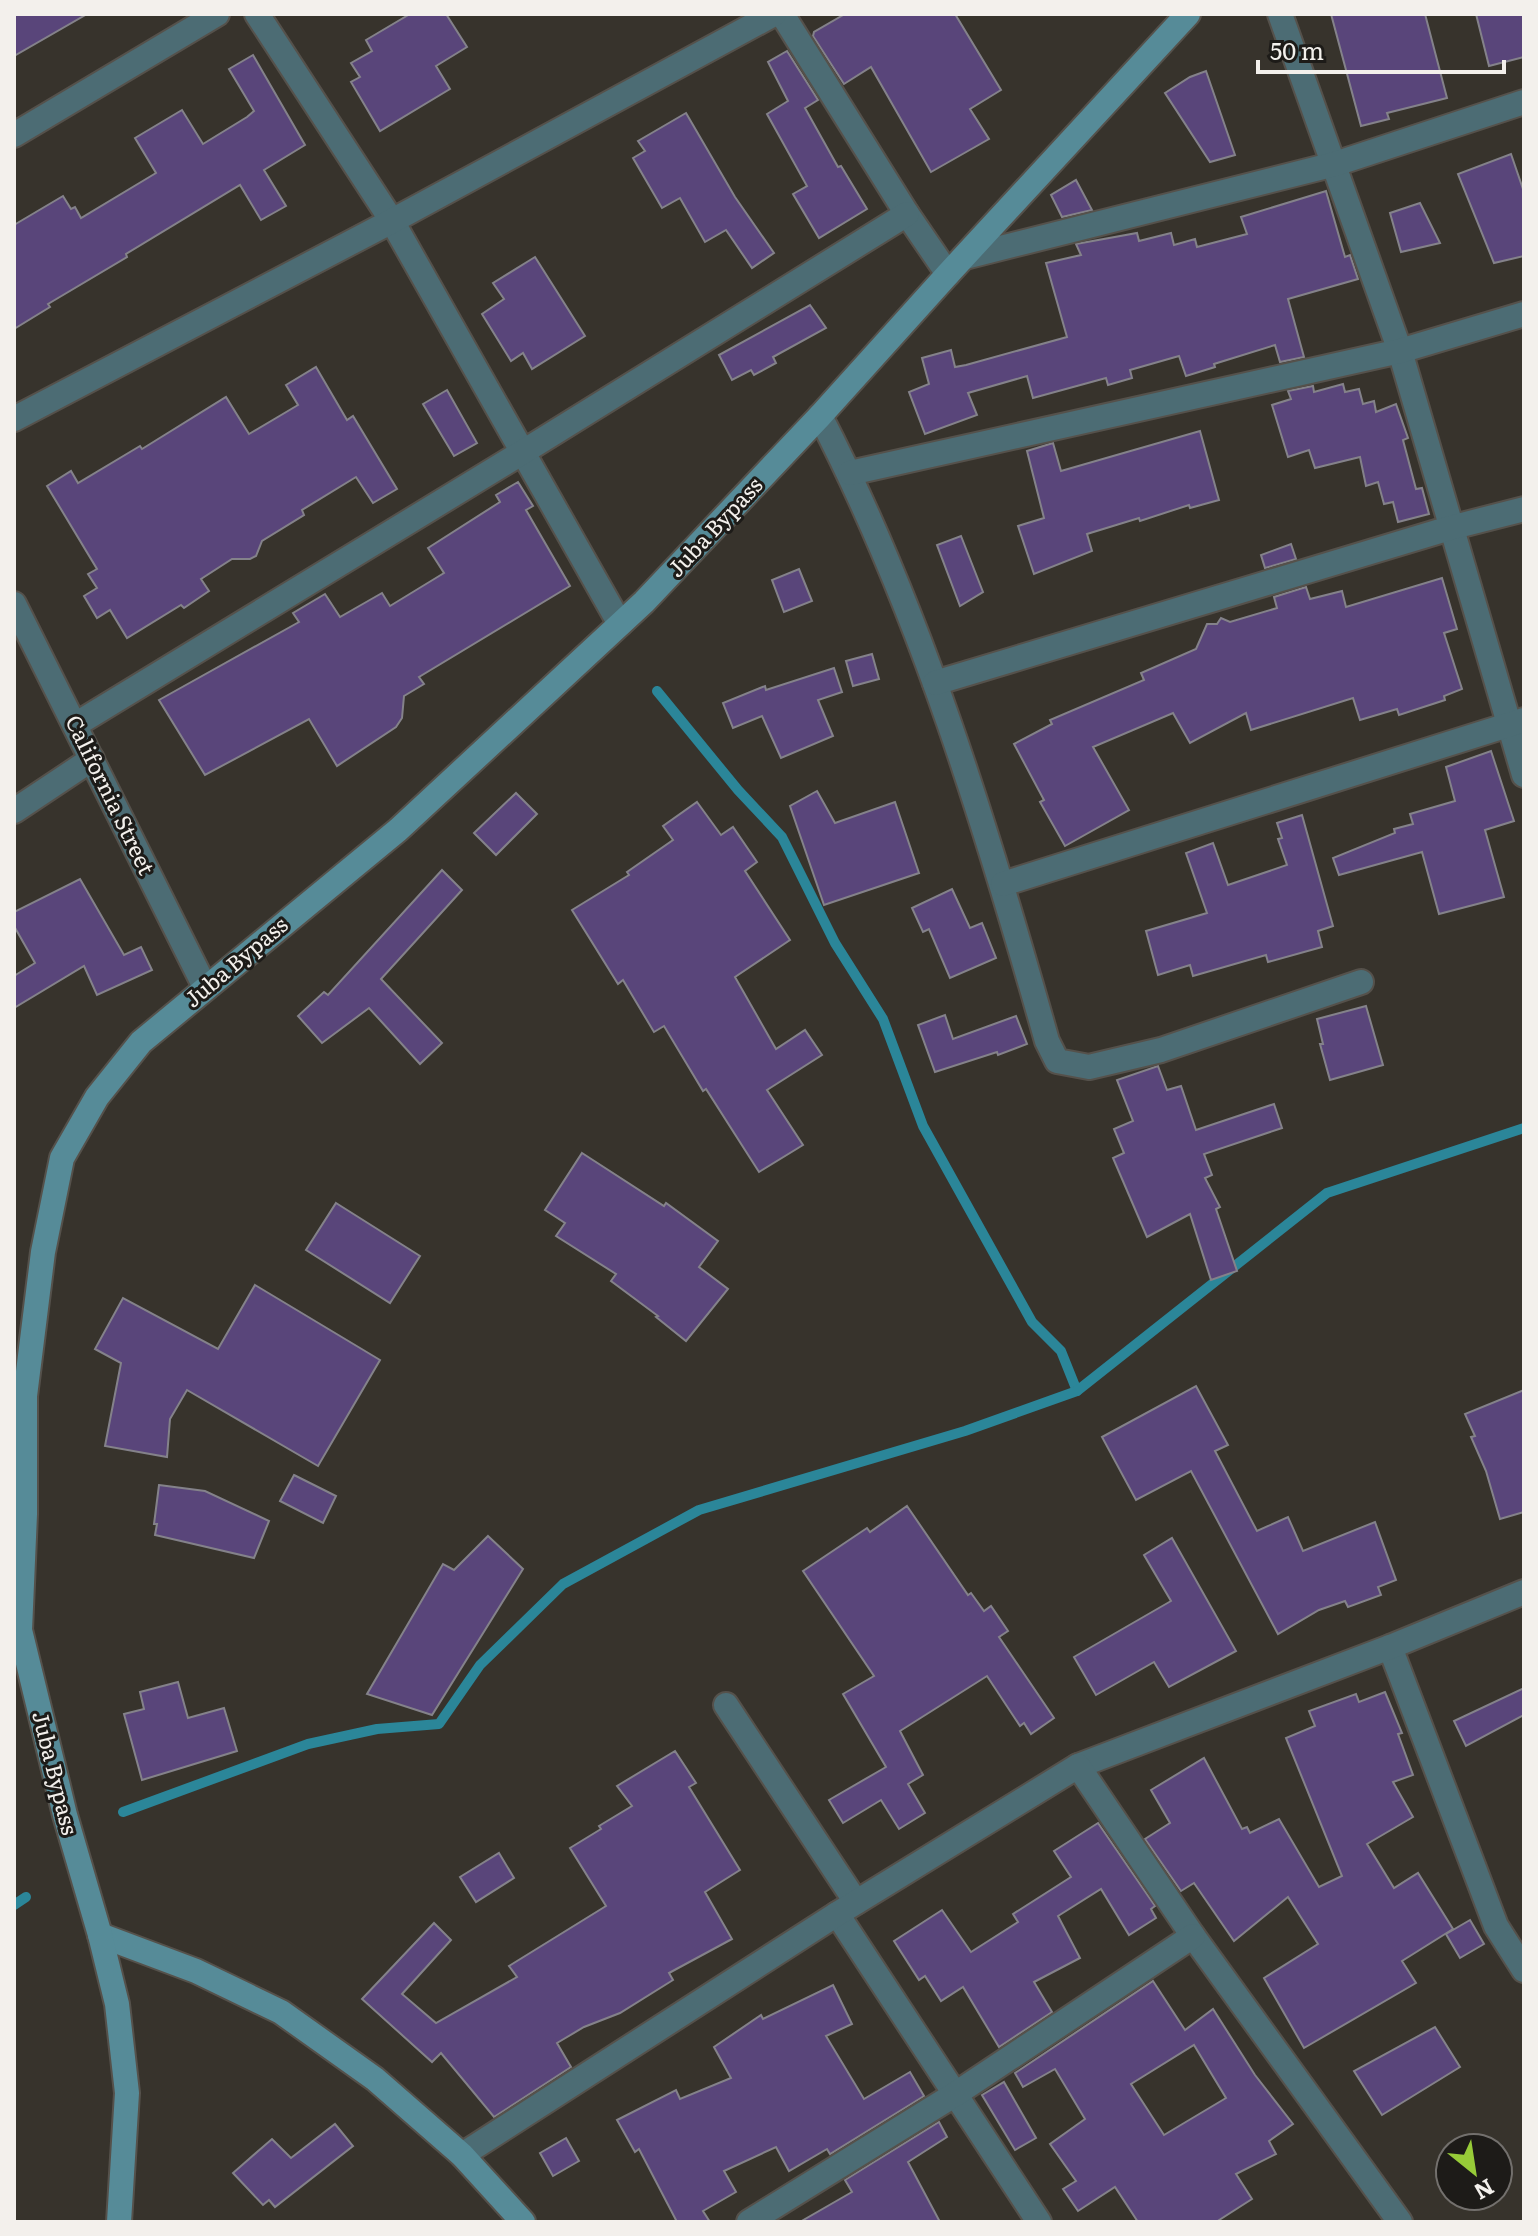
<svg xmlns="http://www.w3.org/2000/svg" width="1538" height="2236" viewBox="0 0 1538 2236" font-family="Literata,serif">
<rect width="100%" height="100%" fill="#37332c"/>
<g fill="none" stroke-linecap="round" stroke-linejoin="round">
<g stroke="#2b8699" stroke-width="10">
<polyline points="657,691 738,790 782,837 835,943 883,1019 923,1126 1032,1322 1061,1351 1077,1391"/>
<polyline points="123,1812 308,1744 377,1729 439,1724 480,1665 563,1584 699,1510 965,1431 1077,1391 1327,1193 1524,1128"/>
<polyline points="14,1905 26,1897"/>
</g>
</g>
<g fill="#59457a" stroke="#84828a" stroke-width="2" fill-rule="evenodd">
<polygon points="14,14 87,14 14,56"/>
<polygon points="410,14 446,14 467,47 436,66 450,89 380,131 351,82 360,77 351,63 372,51 366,40"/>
<polygon points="845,14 955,14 1001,90 970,109 989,139 931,172 871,67 844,84 813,36 814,32"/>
<polygon points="1331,14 1425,14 1447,98 1387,113 1389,119 1361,126"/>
<polygon points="1476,14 1524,14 1524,57 1489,66"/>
<polygon points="787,51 818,100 805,108 838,167 841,166 867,209 819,238 793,194 807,186 767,114 788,101 768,62"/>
<polygon points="253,55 305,145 264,170 286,206 261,220 240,185 126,254 127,257 48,304 50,307 14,329 14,225 63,196 71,209 75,207 81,218 156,173 135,138 182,110 203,144 247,117 254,111 229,69"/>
<polygon points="1206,71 1235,155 1210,162 1165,93 1190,77"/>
<polygon points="686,113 735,197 774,253 752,268 726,230 705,242 680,198 662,208 633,158 645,151 638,141"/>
<polygon points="1511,154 1524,192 1524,256 1494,263 1458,174"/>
<polygon points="1076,180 1092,210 1062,217 1051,195"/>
<polygon points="1326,191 1345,257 1350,255 1358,279 1288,299 1304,357 1280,362 1275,345 1214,364 1215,367 1186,376 1179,356 1130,370 1132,378 1108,385 1106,378 1033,398 1027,376 968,393 977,415 925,434 909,392 929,384 922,358 951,350 955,367 966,365 1067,337 1046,263 1081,255 1076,244 1137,233 1139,241 1171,233 1174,245 1195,239 1197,247 1247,234 1241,217"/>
<polygon points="1420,203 1440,243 1401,252 1390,213"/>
<polygon points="535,257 585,336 532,369 523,353 511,361 482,314 504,299 493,283"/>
<polygon points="810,305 826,328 773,357 776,363 754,375 751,370 732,380 719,355"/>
<polygon points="316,367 347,420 353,416 397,489 373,503 356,477 302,510 304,515 262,541 256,556 250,559 232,559 201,579 209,591 184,608 181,605 127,638 110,610 97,618 84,596 97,588 88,574 97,569 47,486 71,471 78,483 140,446 142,449 226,397 249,434 298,405 286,385"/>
<polygon points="1343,384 1345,392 1359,389 1363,404 1374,401 1376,412 1396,404 1408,438 1403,440 1416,489 1422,488 1429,514 1398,522 1393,502 1384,504 1378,482 1366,486 1360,457 1315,468 1309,450 1288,457 1272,405 1291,399 1288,391 1313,386 1314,392"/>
<polygon points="447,390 477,443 454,456 423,404"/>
<polygon points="1200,431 1219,500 1190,508 1189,505 1140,521 1139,518 1087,534 1092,551 1034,574 1018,526 1044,518 1027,451 1053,443 1061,471"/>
<polygon points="518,482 533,506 526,510 570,586 419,677 424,684 404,696 402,718 396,727 337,766 309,719 205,775 159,700 299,622 293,613 325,594 340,617 382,593 390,606 444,573 428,548 500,502 496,495"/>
<polygon points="961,536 983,592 960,606 937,545"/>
<polygon points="1291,544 1296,559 1265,568 1261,555"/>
<polygon points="799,569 812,601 784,612 772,580"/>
<polygon points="1442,578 1457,629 1444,633 1462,689 1444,696 1445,700 1399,715 1397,709 1360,720 1353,698 1251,730 1246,713 1190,743 1173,713 1093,747 1129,810 1065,846 1040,802 1044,800 1014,744 1052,724 1050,720 1144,680 1141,673 1196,649 1207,624 1217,624 1221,618 1230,622 1277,608 1274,597 1306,587 1310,599 1342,591 1346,607"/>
<polygon points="872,654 879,679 853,686 846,661"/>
<polygon points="834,668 842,692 818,700 833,736 781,758 762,716 733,728 723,703 765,686 766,690"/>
<polygon points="1491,751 1514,821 1485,830 1504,897 1439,914 1422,852 1339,875 1333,858 1395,833 1394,829 1413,824 1410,814 1455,801 1446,767"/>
<polygon points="817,791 835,823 895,802 919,873 824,905 790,806"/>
<polygon points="516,793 537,814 496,855 474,833"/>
<polygon points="697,802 721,835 733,827 757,862 745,871 790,940 735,977 776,1049 805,1030 822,1055 767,1090 803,1145 759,1172 706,1089 703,1091 664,1026 654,1032 623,980 618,984 572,910 629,875 627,872 673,840 663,826"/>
<polygon points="1302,815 1333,926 1318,931 1322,947 1268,962 1266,955 1193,976 1190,965 1158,975 1146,931 1207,913 1186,853 1213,843 1228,885 1287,865 1278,839 1282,838 1277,823"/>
<polygon points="442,870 462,890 381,979 442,1043 420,1064 369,1008 322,1043 298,1016 324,992 328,995"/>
<polygon points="80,879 124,955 141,947 152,970 97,995 84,966 14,1008 14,976 35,963 14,926 14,912"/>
<polygon points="952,889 970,928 982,923 996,958 950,978 929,929 923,932 912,908"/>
<polygon points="1366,1006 1383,1065 1330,1080 1320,1044 1323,1044 1317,1019"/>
<polygon points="945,1015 953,1039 1016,1016 1027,1044 998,1055 997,1052 935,1072 918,1025"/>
<polygon points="1158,1066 1167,1090 1181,1086 1196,1130 1274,1104 1282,1128 1204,1154 1212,1175 1205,1178 1220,1207 1216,1209 1237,1271 1211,1280 1190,1214 1147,1237 1113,1158 1124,1153 1114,1129 1133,1121 1117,1080"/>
<polygon points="582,1153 664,1206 666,1203 718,1241 699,1267 728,1289 686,1341 656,1317 658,1316 611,1281 616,1274 556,1236 565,1223 545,1210"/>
<polygon points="336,1203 420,1256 390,1303 306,1250"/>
<polygon points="255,1285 380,1360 318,1466 187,1390 170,1419 167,1457 105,1446 121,1363 95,1349 123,1298 218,1349"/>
<polygon points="1196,1386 1228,1445 1215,1451 1257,1531 1288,1517 1303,1551 1375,1522 1396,1580 1378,1587 1381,1595 1348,1607 1345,1601 1319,1610 1278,1634 1191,1471 1136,1500 1102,1437"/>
<polygon points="1524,1390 1524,1512 1500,1519 1486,1471 1471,1437 1475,1436 1465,1414"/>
<polygon points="294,1475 336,1496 323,1523 280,1501"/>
<polygon points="159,1485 205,1491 269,1521 254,1558 155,1535 157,1524 154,1524"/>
<polygon points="907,1506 968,1595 971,1593 984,1611 991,1606 1008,1631 999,1637 1054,1718 1031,1734 1024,1723 1020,1726 987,1676 900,1731 923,1775 908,1784 925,1813 899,1829 881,1800 843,1823 829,1800 886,1767 843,1694 874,1676 803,1571 867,1528 870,1532"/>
<polygon points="488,1536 523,1569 432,1715 367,1694 443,1564 454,1570"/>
<polygon points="1172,1538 1236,1651 1169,1687 1154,1662 1096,1695 1074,1657 1171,1601 1144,1555"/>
<polygon points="178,1682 188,1718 224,1708 237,1751 142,1780 124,1714 144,1709 140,1692"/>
<polygon points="1524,1688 1524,1715 1466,1746 1454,1721"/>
<polygon points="1385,1692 1402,1733 1398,1734 1413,1775 1393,1782 1413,1817 1367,1844 1394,1888 1418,1873 1453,1929 1402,1961 1416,1983 1304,2048 1264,1978 1318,1944 1288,1897 1234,1941 1194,1883 1181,1891 1145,1839 1170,1823 1151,1790 1204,1758 1242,1829 1247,1827 1250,1833 1279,1819 1319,1887 1342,1876 1286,1738 1315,1726 1309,1711 1356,1694 1359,1702"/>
<polygon points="675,1751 696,1783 689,1787 740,1870 705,1892 732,1939 669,1973 673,1980 620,2013 584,2027 557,2043 571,2067 494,2117 441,2053 432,2062 362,1999 434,1923 451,1940 402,1994 436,2023 517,1977 509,1966 606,1906 570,1848 601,1829 599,1826 632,1806 617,1786"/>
<polygon points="1098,1823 1155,1906 1151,1909 1156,1918 1129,1935 1101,1889 1058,1916 1080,1958 1034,1982 1052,2012 999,2047 963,1987 941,2001 925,1976 919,1980 894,1941 942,1910 971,1952 1018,1922 1013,1914 1071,1877 1054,1851"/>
<polygon points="499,1853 514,1878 476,1902 460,1877"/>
<polygon points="1470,1920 1484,1944 1460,1958 1446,1934"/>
<path d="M 1153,1981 L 1185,2030 L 1213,2009 L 1255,2075 L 1293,2124 L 1269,2141 L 1276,2154 L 1236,2174 L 1252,2199 L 1216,2222 L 1138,2222 L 1115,2187 L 1078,2211 L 1063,2189 L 1076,2181 L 1050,2144 L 1085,2119 L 1055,2069 L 1023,2087 L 1015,2073 ZM 1194,2045 L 1226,2098 L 1164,2135 L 1131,2084 Z"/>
<polygon points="833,1985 852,2024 826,2036 864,2099 910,2072 924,2096 830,2154 827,2149 789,2171 776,2147 724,2171 736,2192 703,2211 710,2222 677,2222 639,2149 635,2152 617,2120 676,2090 680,2099 731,2078 714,2047 761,2015 763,2019"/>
<polygon points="1435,2027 1460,2067 1382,2115 1354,2071"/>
<polygon points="1004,2082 1036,2138 1015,2150 982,2095"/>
<polygon points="939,2122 947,2137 908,2162 940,2222 800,2222 852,2192 845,2180"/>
<polygon points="335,2124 353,2146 275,2207 269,2200 263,2205 233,2173 272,2139 291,2158"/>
<polygon points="566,2138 579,2161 553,2176 540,2153"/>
</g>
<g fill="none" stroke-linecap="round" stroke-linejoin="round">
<g stroke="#55514b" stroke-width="28">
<g id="street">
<polyline points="257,14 392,221 620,624"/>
<polyline points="782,14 907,214 948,274"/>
<polyline points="1280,14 1400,351 1524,775"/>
<polyline points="14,135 217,14"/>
<polyline points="965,257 1335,164 1524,102"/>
<path d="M 820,416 C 921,612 987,829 1047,1041 L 1057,1061 L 1089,1067 L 1161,1050 L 1361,982"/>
<polyline points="14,419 392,221 774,14"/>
<polyline points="850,473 1400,351 1524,314"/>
<polyline points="14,604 205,987"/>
<polyline points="935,683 1450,528 1524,509"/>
<polyline points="75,725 523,452 907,214"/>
<polyline points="14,811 92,759"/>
<polyline points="1003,884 1524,720"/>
<polyline points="1390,1647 1496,1926 1524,1970"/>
<polyline points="726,1705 856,1902"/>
<polyline points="1078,1766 1390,1647 1524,1592"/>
<polyline points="837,1914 1039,2222"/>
<polyline points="462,2155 837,1914 1078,1766 1193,1936 1400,2222"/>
<polyline points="749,2222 954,2095 1193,1936"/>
</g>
</g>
<g stroke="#55514b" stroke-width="28">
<g id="secondary">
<polyline points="100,1935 196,1971 281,2012 375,2079 462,2155 523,2222"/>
<polyline points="119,2222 127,2093 117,2004 100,1935 65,1815 20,1630 25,1514 25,1396 43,1252 62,1158 97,1097 141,1042 398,830 644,602 820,416 948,274 1188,14"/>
</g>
</g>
<use href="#street" stroke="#4c6c74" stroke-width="24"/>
<use href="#secondary" stroke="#568b98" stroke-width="24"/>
</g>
<g text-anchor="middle" stroke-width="6" stroke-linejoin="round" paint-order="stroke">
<g font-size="22" fill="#f3f0ec" stroke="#1d1b18">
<text transform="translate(715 527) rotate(-47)" y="8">Juba Bypass</text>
<text transform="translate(110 795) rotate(64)" y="8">California Street</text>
<text transform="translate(236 962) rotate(-40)" y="8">Juba Bypass</text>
<text transform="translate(55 1773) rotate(76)" y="8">Juba Bypass</text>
</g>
</g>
<rect width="1538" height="2236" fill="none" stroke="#f3f0ec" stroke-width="32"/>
<g transform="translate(1474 2172) rotate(150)"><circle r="38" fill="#1d1b18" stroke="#73706d" stroke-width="2"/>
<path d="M0-6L14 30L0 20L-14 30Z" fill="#97cb38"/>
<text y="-12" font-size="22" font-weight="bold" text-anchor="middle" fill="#f3f0ec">N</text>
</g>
<path d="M1258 60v12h246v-12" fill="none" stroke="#f3f0ec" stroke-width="4"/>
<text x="1270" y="60" font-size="24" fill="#f3f0ec" stroke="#1d1b18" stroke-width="6" paint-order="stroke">50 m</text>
</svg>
